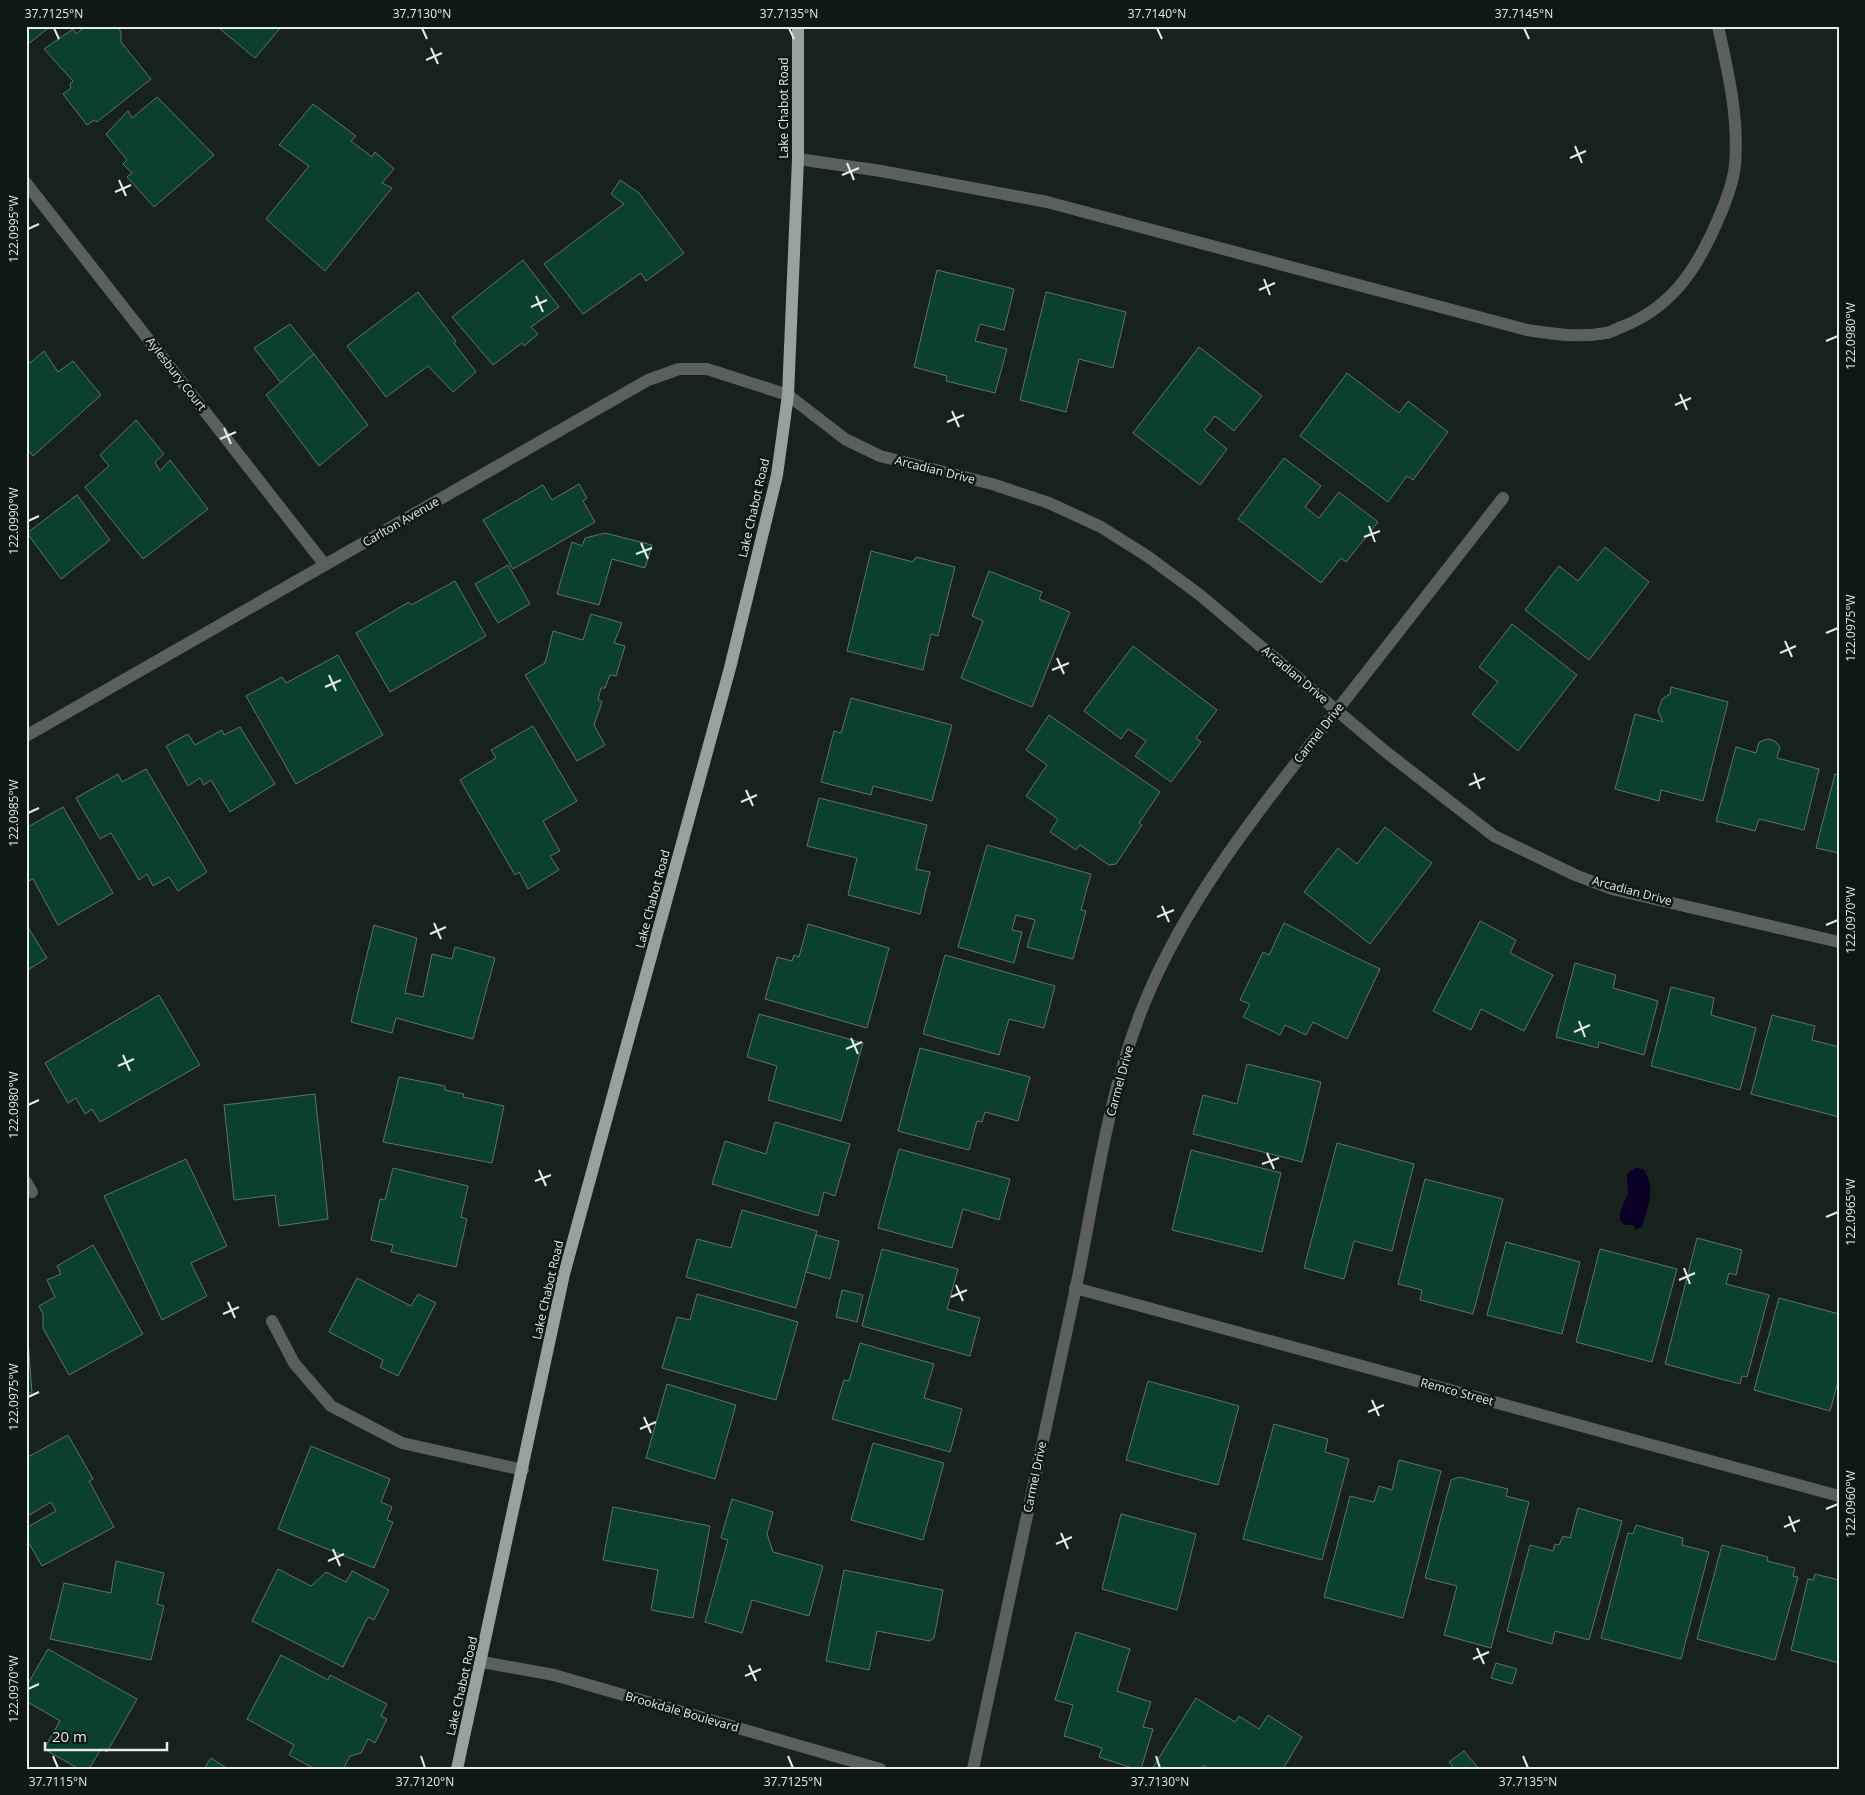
<svg xmlns="http://www.w3.org/2000/svg" width="1865" height="1795" viewBox="0 0 1865 1795" font-family="'Open Sans',sans-serif">
<rect width="100%" height="100%" fill="#18221d"/>
<path fill="#0b0026" d="M 1636,1168 L 1643,1169 C 1654,1184 1651,1200 1645,1216 C 1644,1221 1644,1223 1641,1228 L 1635,1229 L 1633,1225 L 1624,1225 L 1620,1220 L 1620,1212 L 1628,1193 L 1627,1175 L 1630,1171 Z"/>
<g fill="#0a402c" stroke="#64706a">
<polygon points="26,26 51,26 28,44"/>
<polygon points="86,26 117,26 121,32 121,42 151,79 97,122 94,120 87,125 63,94 71,88 70,84 73,81 44,49 73,29 76,34"/>
<polygon points="223,26 282,26 255,58 220,29"/>
<polygon points="157,97 214,155 154,207 127,177 132,173 123,164 127,160 106,134 128,111 132,118"/>
<polygon points="313,104 356,136 351,141 372,157 375,152 394,169 382,183 392,188 325,271 266,219 309,166 279,145"/>
<polygon points="620,180 639,193 684,253 646,281 641,273 583,314 544,264 624,204 611,194"/>
<polygon points="523,260 559,307 531,327 538,334 524,346 522,343 493,365 452,317"/>
<polygon points="937,270 1014,289 1004,330 980,324 975,341 1007,349 995,393 946,381 947,376 914,367"/>
<polygon points="418,292 456,341 454,343 476,372 453,392 428,366 386,397 347,346"/>
<polygon points="1046,292 1126,312 1113,368 1079,359 1066,412 1020,400"/>
<polygon points="290,324 314,354 281,383 254,348"/>
<polygon points="1199,347 1262,396 1234,431 1215,416 1204,430 1227,449 1200,485 1133,433"/>
<polygon points="44,351 58,372 73,361 101,395 33,456 26,448 26,357 30,363"/>
<polygon points="314,354 368,425 319,466 266,395"/>
<polygon points="1347,373 1399,413 1408,401 1448,432 1413,480 1407,476 1388,502 1300,436"/>
<polygon points="136,420 164,454 155,462 160,471 170,460 208,509 143,559 85,487 109,466 100,455"/>
<polygon points="1284,458 1321,486 1305,507 1319,518 1339,492 1378,522 1346,562 1341,558 1321,583 1238,519"/>
<polygon points="579,484 587,498 583,501 595,522 513,569 483,520 543,485 552,500"/>
<polygon points="77,495 110,540 61,579 27,533"/>
<polygon points="605,533 652,545 645,568 612,559 599,605 557,594 572,542 582,546 585,538"/>
<polygon points="1605,547 1649,582 1589,660 1525,610 1559,566 1578,581"/>
<polygon points="871,551 913,562 916,557 955,567 938,636 931,634 923,670 847,651"/>
<polygon points="508,565 530,604 498,623 475,584"/>
<polygon points="989,571 1042,592 1039,599 1070,612 1032,707 961,678 983,621 972,616"/>
<polygon points="455,581 486,636 390,692 356,633 409,602 411,605"/>
<polygon points="591,614 622,623 614,643 625,646 616,676 610,675 605,688 601,688 598,699 602,702 594,725 605,745 577,761 525,675 545,663 553,631 583,640"/>
<polygon points="1512,624 1577,675 1518,751 1472,714 1498,682 1479,667"/>
<polygon points="1133,646 1217,710 1196,738 1201,742 1171,782 1135,756 1146,741 1128,729 1121,739 1084,711"/>
<polygon points="338,655 383,735 296,784 246,696 282,677 286,683"/>
<polygon points="1671,687 1728,702 1703,801 1661,790 1659,801 1615,789 1635,714 1663,722 1658,711 1662,699 1670,694"/>
<polygon points="851,698 952,725 932,801 873,786 871,795 821,782 834,731 841,733"/>
<polygon points="1049,715 1160,792 1139,823 1142,825 1116,864 1109,865 1080,845 1076,850 1050,832 1058,819 1026,796 1047,765 1026,750"/>
<polygon points="533,726 577,801 543,821 560,851 550,856 559,870 528,889 519,872 515,875 460,780 496,758 491,750"/>
<polygon points="240,727 275,784 230,812 211,780 204,785 200,778 188,786 166,746 188,734 195,745 222,730 224,735"/>
<polygon points="1768,739 1775,741 1780,747 1777,758 1819,769 1804,830 1759,819 1755,831 1716,821 1736,747 1756,753 1759,742"/>
<polygon points="146,769 207,872 178,891 169,877 153,886 147,874 139,880 111,833 100,839 76,798 118,774 122,782"/>
<polygon points="1835,774 1839,775 1839,853 1816,848"/>
<polygon points="819,798 927,825 916,869 930,872 920,914 848,895 857,858 807,846"/>
<polygon points="63,807 113,893 58,925 33,879 26,882 26,828"/>
<polygon points="1385,827 1432,863 1370,944 1304,892 1338,848 1357,864"/>
<polygon points="987,845 1091,874 1081,910 1086,911 1073,959 1027,947 1035,920 1016,915 1012,930 1022,932 1014,963 958,947"/>
<polygon points="1480,921 1516,940 1510,953 1553,975 1524,1031 1481,1009 1471,1030 1433,1011"/>
<polygon points="1284,923 1380,969 1347,1039 1313,1022 1306,1035 1285,1025 1280,1035 1243,1017 1250,1004 1240,1000 1263,952 1269,955"/>
<polygon points="26,924 47,958 26,971"/>
<polygon points="808,924 889,948 867,1028 765,999 777,957 792,961 794,955 799,957"/>
<polygon points="374,925 417,938 405,993 423,997 432,954 452,959 455,947 495,958 473,1039 396,1018 392,1033 351,1022"/>
<polygon points="945,955 1055,986 1044,1028 1009,1019 999,1055 923,1034"/>
<polygon points="1575,963 1616,975 1613,988 1658,1001 1644,1055 1599,1042 1598,1048 1556,1037"/>
<polygon points="1671,987 1714,998 1711,1015 1756,1028 1740,1090 1651,1066"/>
<polygon points="159,995 200,1065 100,1122 92,1109 85,1114 76,1098 68,1103 45,1063"/>
<polygon points="759,1014 863,1043 841,1121 768,1100 777,1066 747,1057"/>
<polygon points="1772,1015 1815,1026 1812,1040 1839,1047 1839,1117 1751,1094"/>
<polygon points="920,1048 1030,1077 1018,1121 985,1112 982,1122 977,1121 969,1150 898,1131"/>
<polygon points="1247,1064 1321,1082 1302,1162 1193,1134 1203,1095 1237,1104"/>
<polygon points="399,1077 445,1086 445,1090 464,1094 463,1097 504,1106 492,1163 383,1142"/>
<polygon points="315,1094 328,1219 279,1226 275,1195 234,1200 224,1105"/>
<polygon points="775,1122 850,1144 835,1196 824,1192 818,1216 712,1184 725,1141 766,1154"/>
<polygon points="1337,1143 1414,1164 1392,1251 1354,1241 1344,1279 1304,1268"/>
<polygon points="899,1149 1010,1179 999,1220 963,1209 952,1248 878,1228"/>
<polygon points="1191,1150 1281,1173 1262,1252 1172,1230"/>
<polygon points="186,1159 227,1246 191,1263 207,1296 162,1320 104,1196"/>
<polygon points="393,1168 468,1186 461,1217 467,1219 456,1267 391,1252 393,1245 371,1240 380,1199 385,1200"/>
<polygon points="1425,1179 1503,1199 1473,1314 1420,1300 1422,1290 1398,1284"/>
<polygon points="742,1210 817,1231 796,1308 686,1277 697,1239 731,1248"/>
<polygon points="816,1235 839,1241 830,1279 806,1272"/>
<polygon points="1697,1238 1742,1250 1736,1275 1729,1273 1726,1284 1769,1295 1747,1377 1742,1376 1740,1384 1665,1364"/>
<polygon points="1506,1242 1580,1262 1562,1334 1487,1315"/>
<polygon points="93,1245 143,1334 69,1375 43,1328 43,1314 39,1306 55,1297 47,1280 61,1274 57,1266"/>
<polygon points="882,1249 958,1269 947,1309 980,1318 970,1356 862,1326"/>
<polygon points="1600,1249 1677,1269 1652,1362 1576,1342"/>
<polygon points="357,1278 411,1306 418,1294 436,1303 398,1376 380,1367 383,1360 329,1332"/>
<polygon points="842,1290 863,1295 857,1322 836,1317"/>
<polygon points="697,1294 798,1322 776,1400 662,1368 677,1317 690,1320"/>
<polygon points="1779,1298 1839,1314 1839,1378 1830,1411 1754,1390"/>
<polygon points="26,1313 32,1393 26,1393"/>
<polygon points="860,1343 934,1364 924,1398 962,1409 950,1452 832,1419 844,1380 849,1381"/>
<polygon points="1148,1381 1239,1406 1218,1485 1126,1460"/>
<polygon points="667,1384 736,1405 715,1479 646,1458"/>
<polygon points="1274,1424 1328,1439 1325,1452 1349,1459 1322,1560 1243,1539"/>
<polygon points="68,1435 93,1479 89,1481 114,1527 42,1566 26,1538 26,1528 56,1511 51,1502 26,1517 26,1458"/>
<polygon points="873,1443 944,1463 923,1540 851,1520"/>
<polygon points="311,1446 390,1479 381,1502 392,1507 387,1520 393,1522 374,1568 278,1529"/>
<polygon points="1399,1460 1441,1471 1403,1618 1324,1597 1350,1496 1374,1502 1379,1486 1392,1490"/>
<polygon points="1459,1477 1508,1489 1506,1496 1529,1502 1491,1648 1444,1635 1457,1586 1425,1578 1451,1480"/>
<polygon points="732,1499 773,1512 767,1534 773,1552 823,1566 809,1616 752,1600 742,1633 705,1622 728,1540 721,1538"/>
<polygon points="613,1507 710,1526 693,1618 651,1610 658,1570 603,1560"/>
<polygon points="1578,1508 1622,1521 1589,1640 1555,1631 1552,1644 1507,1631 1530,1545 1553,1551 1555,1544 1559,1545 1563,1536 1570,1538"/>
<polygon points="1121,1514 1196,1534 1177,1610 1102,1589"/>
<polygon points="1636,1525 1683,1538 1682,1545 1709,1552 1681,1659 1601,1638 1628,1533 1633,1534"/>
<polygon points="1722,1545 1768,1557 1767,1561 1795,1568 1793,1576 1798,1577 1775,1660 1697,1639"/>
<polygon points="116,1561 164,1573 157,1604 164,1606 151,1660 50,1639 64,1583 111,1593"/>
<polygon points="278,1569 311,1586 326,1572 346,1582 352,1571 389,1590 374,1620 368,1617 343,1667 252,1621"/>
<polygon points="844,1570 943,1590 934,1638 930,1641 877,1631 869,1670 826,1661"/>
<polygon points="1815,1574 1839,1580 1839,1663 1791,1650 1808,1579 1813,1580"/>
<polygon points="1076,1632 1130,1649 1117,1691 1151,1702 1143,1727 1153,1729 1141,1769 1135,1769 1099,1757 1102,1748 1064,1736 1073,1705 1055,1700"/>
<polygon points="48,1649 137,1699 107,1752 101,1749 89,1769 79,1769 44,1749 60,1721 26,1701 26,1687"/>
<polygon points="281,1655 328,1680 330,1675 387,1704 381,1716 387,1719 375,1743 368,1739 361,1753 350,1756 343,1769 315,1769 289,1755 294,1745 247,1719"/>
<polygon points="1496,1663 1517,1669 1512,1684 1491,1678"/>
<polygon points="1196,1698 1235,1722 1239,1716 1259,1729 1268,1715 1302,1737 1283,1769 1208,1769 1203,1765 1201,1769 1152,1769"/>
<polygon points="1464,1751 1479,1769 1454,1769 1449,1762"/>
<polygon points="211,1758 228,1769 204,1769"/>
</g>
<g fill="none" stroke-linecap="round" stroke-linejoin="round">
<g stroke="#5b605e" stroke-width="12">
<path d="M 798,159 L 881,171 L 1047,202 L 1527,330 C 1554,334 1580,338 1606,333 C 1612,332 1618,328 1624,326 C 1673,306 1697,268 1717,222 C 1725,204 1733,184 1735,165 C 1739,117 1728,72 1718,26"/>
<polyline points="26,183 325,565"/>
<polyline points="26,736 648,380 679,369 707,369 788,395 845,439 880,456 992,484 1049,503 1101,527 1147,556 1200,595 1386,752 1494,836 1575,875 1612,889 1839,942"/>
<polyline points="26,1182 32,1192"/>
<polyline points="1075,1288 1839,1496"/>
<polyline points="272,1321 294,1363 331,1406 402,1443 523,1470"/>
<polyline points="482,1662 554,1675 880,1769"/>
<path d="M 973,1769 C 1006,1610 1041,1451 1075,1292 C 1095,1196 1107,1095 1144,1004 C 1185,903 1254,816 1320,732 C 1381,654 1442,576 1503,498"/>
</g>
<polyline stroke="#98a29c" stroke-width="12" points="457,1769 564,1274 730,668 777,475 788,395 798,159 798,26"/>
</g>
<path fill="none" stroke="#e6ece9" stroke-width="2" d="M 54,28 L 59,39M 422,28 L 427,39M 789,28 L 794,39M 1157,28 L 1162,39M 1524,28 L 1529,39M 431,48 L 438,64M 426,60 L 442,53M 1575,146 L 1582,163M 1570,158 L 1586,151M 847,163 L 854,180M 842,175 L 859,168M 119,180 L 126,196M 115,192 L 131,185M 28,229 L 39,224M 1264,279 L 1270,295M 1259,290 L 1275,283M 536,296 L 543,312M 531,307 L 547,300M 1826,341 L 1838,336M 1680,394 L 1687,410M 1675,405 L 1691,398M 952,411 L 959,427M 947,422 L 964,415M 224,428 L 231,444M 220,439 L 236,432M 28,521 L 39,516M 1369,526 L 1375,542M 1364,537 L 1380,531M 641,543 L 648,559M 636,554 L 652,548M 1826,633 L 1838,628M 1785,641 L 1792,657M 1780,653 L 1796,646M 1057,658 L 1064,674M 1052,670 L 1069,663M 329,675 L 336,691M 325,687 L 341,680M 1474,773 L 1480,789M 1469,785 L 1485,778M 746,790 L 753,806M 741,802 L 757,795M 28,813 L 39,808M 1162,906 L 1169,922M 1157,917 L 1174,910M 434,923 L 441,939M 1826,925 L 1838,920M 430,934 L 446,927M 1579,1021 L 1585,1037M 1574,1032 L 1590,1025M 851,1038 L 858,1054M 846,1049 L 862,1042M 123,1055 L 130,1071M 118,1066 L 134,1059M 28,1105 L 39,1100M 1267,1153 L 1274,1169M 1262,1164 L 1279,1158M 539,1170 L 546,1186M 535,1181 L 551,1175M 1826,1217 L 1838,1212M 1684,1268 L 1690,1284M 1679,1280 L 1695,1273M 956,1285 L 963,1301M 951,1297 L 967,1290M 228,1302 L 235,1318M 223,1314 L 239,1307M 28,1397 L 39,1392M 1372,1400 L 1379,1416M 1368,1412 L 1384,1405M 644,1417 L 651,1433M 640,1429 L 656,1422M 1826,1509 L 1838,1504M 1789,1516 L 1795,1532M 1784,1527 L 1800,1520M 1061,1533 L 1068,1549M 1056,1544 L 1072,1537M 333,1549 L 340,1566M 328,1561 L 344,1554M 1477,1648 L 1484,1664M 1473,1659 L 1489,1652M 749,1665 L 756,1681M 745,1676 L 761,1669M 28,1689 L 39,1684M 53,1756 L 58,1768M 421,1756 L 425,1768M 788,1756 L 793,1768M 1156,1756 L 1160,1768M 1523,1756 L 1528,1768"/>
<g text-anchor="middle" stroke-width="5" stroke-linejoin="round" paint-order="stroke">
<g font-size="12" fill="#e6ece9" stroke="#0f1914">
<text transform="translate(784 108) rotate(-90)" y="4">Lake Chabot Road</text>
<text transform="translate(176 374) rotate(52)" y="4">Aylesbury Court</text>
<text transform="translate(935 470) rotate(14)" y="4">Arcadian Drive</text>
<text transform="translate(754 508) rotate(-77)" y="4">Lake Chabot Road</text>
<text transform="translate(401 522) rotate(-30)" y="4">Carlton Avenue</text>
<text transform="translate(1295 675) rotate(40)" y="4">Arcadian Drive</text>
<text transform="translate(1319 733) rotate(-52)" y="4">Carmel Drive</text>
<text transform="translate(1632 891) rotate(15)" y="4">Arcadian Drive</text>
<text transform="translate(653 899) rotate(-75)" y="4">Lake Chabot Road</text>
<text transform="translate(1120 1081) rotate(-75)" y="4">Carmel Drive</text>
<text transform="translate(548 1290) rotate(-77)" y="4">Lake Chabot Road</text>
<text transform="translate(1457 1392) rotate(15)" y="4">Remco Street</text>
<text transform="translate(1035 1477) rotate(-78)" y="4">Carmel Drive</text>
<text transform="translate(462 1686) rotate(-77)" y="4">Lake Chabot Road</text>
<text transform="translate(682 1712) rotate(16)" y="4">Brookdale Boulevard</text>
</g>
</g>
<rect width="1865" height="1795" fill="none" stroke="#0f1914" stroke-width="55"/>
<path d="M45 1742v8h122v-8" fill="none" stroke="#e6ece9" stroke-width="2.5"/>
<text x="52" y="1742" font-size="15" fill="#e6ece9" stroke="#0f1914" stroke-width="4" paint-order="stroke">20 m</text>
<rect x="28" y="28" width="1810" height="1740" fill="none" stroke="#e6ece9" stroke-width="2"/>
<g font-size="12" text-anchor="middle" fill="#e6ece9">
<text x="54" y="18">37.7125°N</text>
<text x="422" y="18">37.7130°N</text>
<text x="789" y="18">37.7135°N</text>
<text x="1157" y="18">37.7140°N</text>
<text x="1524" y="18">37.7145°N</text>
<text transform="translate(14 229) rotate(-90)" y="4">122.0995°W</text>
<text transform="translate(1851 336) rotate(-90)" y="4">122.0980°W</text>
<text transform="translate(14 521) rotate(-90)" y="4">122.0990°W</text>
<text transform="translate(1851 628) rotate(-90)" y="4">122.0975°W</text>
<text transform="translate(14 813) rotate(-90)" y="4">122.0985°W</text>
<text transform="translate(1851 920) rotate(-90)" y="4">122.0970°W</text>
<text transform="translate(14 1105) rotate(-90)" y="4">122.0980°W</text>
<text transform="translate(1851 1212) rotate(-90)" y="4">122.0965°W</text>
<text transform="translate(14 1397) rotate(-90)" y="4">122.0975°W</text>
<text transform="translate(1851 1504) rotate(-90)" y="4">122.0960°W</text>
<text transform="translate(14 1689) rotate(-90)" y="4">122.0970°W</text>
<text x="58" y="1786">37.7115°N</text>
<text x="425" y="1786">37.7120°N</text>
<text x="793" y="1786">37.7125°N</text>
<text x="1160" y="1786">37.7130°N</text>
<text x="1528" y="1786">37.7135°N</text>
</g>
</svg>
